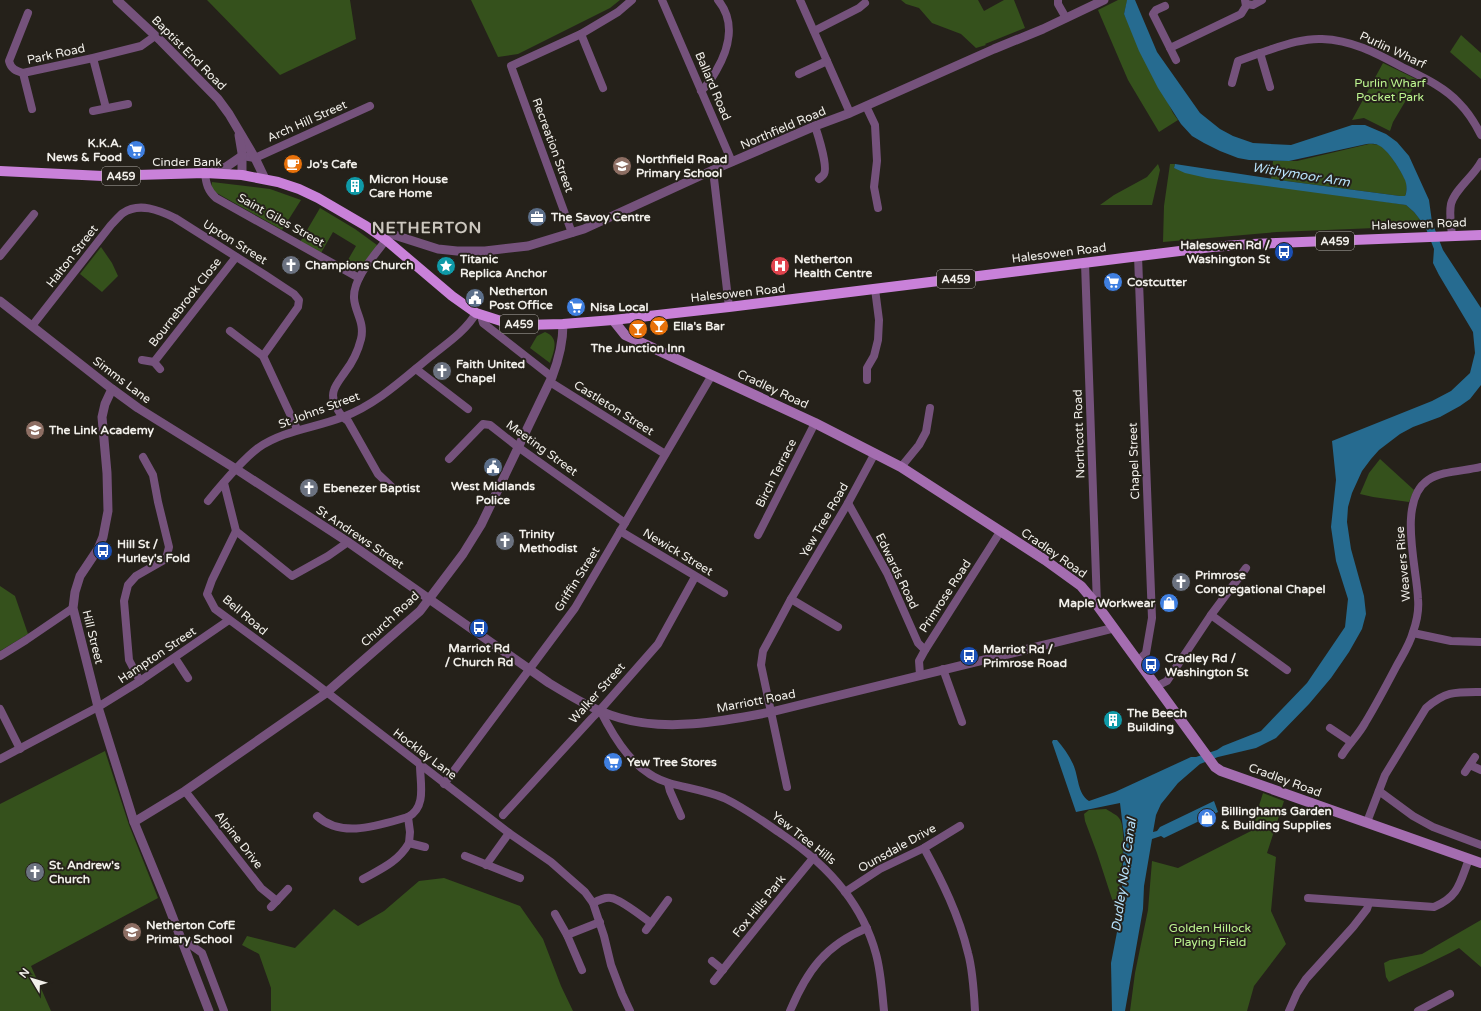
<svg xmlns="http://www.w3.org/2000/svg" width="1481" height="1011" viewBox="0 0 1481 1011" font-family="'Varela Round',sans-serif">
<rect width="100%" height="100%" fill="#25211a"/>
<g fill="#35511c">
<polygon points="207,0 350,0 356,39 280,75"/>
<polygon points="471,0 620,0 610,8 518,54 498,57"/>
<polygon points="901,0 978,0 984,11 1004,0 1014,0 1025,28 985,44 986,45 976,48 961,34 932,23 919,8 906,4"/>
<polygon points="1118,0 1127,0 1127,1 1124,14 1173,113 1178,120 1159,132 1128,80 1098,10"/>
<polygon points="1461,35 1481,53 1481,79 1450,52"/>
<polygon points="1383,63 1418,80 1393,122 1390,131 1364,118 1352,120"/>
<path d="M 1369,144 C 1372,144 1376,144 1379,145 C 1388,149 1401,171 1406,181 C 1407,185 1407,192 1405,196 L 1400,196 L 1271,179 L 1273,161 L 1297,161 Z"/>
<polygon points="1158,164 1160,170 1152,205 1100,205 1114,195 1147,177"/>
<polygon points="1170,164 1175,164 1174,168 1406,205 1414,212 1425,226 1277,232 1163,242 1164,206"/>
<polygon points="212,182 270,189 301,200 282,230 215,192 211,188"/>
<polygon points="320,208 355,229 377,245 376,249 359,271 355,271 345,265 356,246 333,232 321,253 300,242"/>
<polygon points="101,247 112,263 118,276 102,292 80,274"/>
<path d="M 545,332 C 560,338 554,351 550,363 L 530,348 L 537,336 Z"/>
<polygon points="1380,459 1414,490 1409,502 1373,497 1360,494 1369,473"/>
<polygon points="0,586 15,596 28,634 0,651"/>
<polygon points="105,751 129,825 158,898 31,966 51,1011 0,1011 0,804"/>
<polygon points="1263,793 1284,801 1267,853 1276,857 1271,911 1286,944 1254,986 1247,1011 1130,1011 1135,973 1148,910 1152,861 1178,868 1251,831"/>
<path d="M 1106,809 C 1110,812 1116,814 1119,818 C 1128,827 1120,884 1118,898 L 1117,902 L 1115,904 L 1112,899 L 1097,853 L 1085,821 L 1084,814 L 1089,810 Z"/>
<polygon points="444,878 520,906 543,939 561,986 573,1011 271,1011 271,988 259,954 242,945 247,936 295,948 334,909 358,926 384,911 419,881"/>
<path d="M 1481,920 L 1481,967 L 1459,948 C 1436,961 1412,970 1389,982 L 1386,977 L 1384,963 L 1390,960 L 1422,954 Z"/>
</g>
<path fill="#266b90" d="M 1127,0 L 1135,0 L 1157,52 L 1200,113 L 1220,129 L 1233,136 L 1253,143 L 1291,145 L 1352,125 L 1365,125 L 1386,134 L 1397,142 L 1409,156 L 1429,200 L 1432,222 L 1443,250 L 1481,308 L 1481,385 L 1470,399 L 1460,406 L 1440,417 L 1413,427 L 1400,434 L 1379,450 L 1371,459 L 1362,471 L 1352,493 L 1348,507 L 1347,522 L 1351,549 L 1364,596 L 1366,614 L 1362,629 L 1349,652 L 1331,678 L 1309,704 L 1276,738 L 1256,748 L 1218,757 L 1200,764 L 1178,783 L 1161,804 L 1156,815 L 1153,832 L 1157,831 L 1160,827 L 1214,801 L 1218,812 L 1164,838 L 1161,836 L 1152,839 L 1144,886 L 1143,909 L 1125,1011 L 1112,1011 L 1111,963 L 1117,932 L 1115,925 L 1119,911 L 1122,887 L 1124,836 L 1120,803 L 1076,812 L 1052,742 L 1053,740 L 1057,740 C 1063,747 1069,755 1073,764 C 1079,777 1077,793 1089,801 L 1115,792 L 1191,757 L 1196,757 L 1217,750 L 1223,746 L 1261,731 L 1307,683 L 1345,627 L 1348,599 L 1336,561 L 1331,527 L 1336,480 L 1332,441 L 1432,401 L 1451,391 L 1470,373 L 1475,353 L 1473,332 L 1439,275 L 1433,263 L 1434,249 L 1425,226 L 1414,212 L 1406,205 L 1207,178 L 1185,173 L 1174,168 L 1175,164 L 1286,181 L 1400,196 L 1405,196 C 1407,192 1407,185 1405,180 C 1401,171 1388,149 1378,145 C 1373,143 1367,144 1362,145 L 1289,161 L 1249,160 L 1238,158 L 1220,151 L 1204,143 L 1192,136 L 1181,124 L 1158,88 L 1139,51 L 1124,14 Z"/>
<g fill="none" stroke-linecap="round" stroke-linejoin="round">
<g stroke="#75527c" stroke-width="8">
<polyline points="662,0 732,162"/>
<polyline points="800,0 850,113"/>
<polyline points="1058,0 1058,4 1066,18"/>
<polyline points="1246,4 1253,5 1262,0"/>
<polyline points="1165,6 1156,10 1153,14 1176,60"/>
<path d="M 28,13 L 9,61 C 11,69 16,71 23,73 L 93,58 L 141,46 L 155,36"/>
<polyline points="814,31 859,8 865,3"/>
<polyline points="581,34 603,88"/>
<polyline points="1170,48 1241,14 1246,6 1245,0"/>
<polyline points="93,58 106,108"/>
<polyline points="23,73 32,109"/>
<polyline points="799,74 827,61"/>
<polyline points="1232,83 1238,61 1260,53"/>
<path d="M 1270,87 L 1260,53 C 1279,47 1301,38 1322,39 C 1352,40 1376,53 1402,67 C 1422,77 1443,86 1459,103 C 1468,112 1475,123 1481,135"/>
<path d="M 701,91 C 708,85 712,78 716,71 C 729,49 736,22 718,0"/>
<polyline points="866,106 875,125 877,161 874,187 878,208"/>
<polyline points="93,111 128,104"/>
<path d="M 815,126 C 818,135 828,167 824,174 C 823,176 821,177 819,179"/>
<polyline points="242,156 255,158 370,106"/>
<polyline points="713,170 729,307"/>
<path d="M 205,173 C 206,184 208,191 216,198 L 359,278"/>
<polyline points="572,233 511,66 581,34 618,12 632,0"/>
<path d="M 1452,235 C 1451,225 1449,214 1451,204 C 1455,189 1474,176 1481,162"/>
<path d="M 386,240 C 375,255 353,278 354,298 C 355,313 365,322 361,339 C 358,351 352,363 345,372 C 341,378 336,384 334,390 C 330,401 340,416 348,421 L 378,474 L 396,491"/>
<polyline points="0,256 34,214"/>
<polyline points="1085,263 1097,605"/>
<polyline points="481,316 483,323 552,377"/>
<path d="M 32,326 L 111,225 C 115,221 119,216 123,213 C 139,202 159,210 175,218 L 265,275 L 294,294 L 299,300 L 298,307 L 263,356"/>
<polyline points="230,331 263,356 297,429"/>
<polyline points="142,360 154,362 236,257"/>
<polyline points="154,362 160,369"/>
<polyline points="416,369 468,409"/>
<polyline points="867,380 867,368 874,356 878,340 879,320 875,289"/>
<polyline points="550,382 665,454"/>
<polyline points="449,459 483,424 490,425 518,447 625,523"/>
<polyline points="901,467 919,445 926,432 930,408"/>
<polyline points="224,483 236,531 292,576 328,556 348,542"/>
<path d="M 208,501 C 222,484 241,461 258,448 C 284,430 315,428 343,417 C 377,404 403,379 430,357 C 446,344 466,331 476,313"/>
<polyline points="848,503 887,573 918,643 925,650"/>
<polyline points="236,531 212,580 207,594 215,609 311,680 509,833 551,862 585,892 593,903 604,936 611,965 622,994 630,1011"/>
<polyline points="620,531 724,593"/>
<polyline points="758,535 815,423"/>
<polyline points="791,599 838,627"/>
<polyline points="1211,615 1287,670"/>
<polyline points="1413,633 1451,641 1481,642"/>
<polyline points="0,656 26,640 73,608"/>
<polyline points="175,658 188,678"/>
<polyline points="1138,661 1146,653 1152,618 1138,256"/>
<polyline points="943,669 962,722"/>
<polyline points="920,675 919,661 925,650 1000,532"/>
<polyline points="140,681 129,660 124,601 128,585 136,576 164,560 167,555 169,547 158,502 153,475 143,457"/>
<polyline points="1157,686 1167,681 1211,615 1246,568"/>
<polyline points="0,709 20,749"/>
<path d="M 600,710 C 615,740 635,773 669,783 C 687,788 707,791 724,798 C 745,808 764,822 783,835 C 826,864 862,902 876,954 C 881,972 882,992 884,1011"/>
<polyline points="1330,728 1351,742"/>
<path d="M 1342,755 C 1349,744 1359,734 1365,723 C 1376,705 1386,686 1396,667 C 1402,656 1410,644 1413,632 C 1417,621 1419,610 1418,599 C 1417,568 1397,501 1428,480 C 1441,471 1465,471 1481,467"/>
<polyline points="0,759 98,707 140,681 229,620"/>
<polyline points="1470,765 1481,770"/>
<polyline points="1465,772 1475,757"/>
<polyline points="668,783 670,791 681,816"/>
<polyline points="444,784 575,608 712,375"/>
<polyline points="787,787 761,665 763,651 776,627 791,599 848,503 875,453"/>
<polyline points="185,791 261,888 277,901"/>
<polyline points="1379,791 1413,816 1433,827 1481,845"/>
<polyline points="503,815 592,718 600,710 658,644 695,577"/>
<path d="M 317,816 C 342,839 379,825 408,817 C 427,807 420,783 420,765"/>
<polyline points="408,817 410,832 409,843"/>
<path d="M 1367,822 L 1385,775 L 1426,708 C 1446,691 1455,692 1481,692"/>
<path d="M 924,848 C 942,881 959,915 968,953 C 973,971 974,992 975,1011"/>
<polyline points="465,856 520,878"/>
<polyline points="486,865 509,833"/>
<path d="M 363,879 C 381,869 398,862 409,843 L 425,847"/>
<polyline points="845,892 880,869 924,848 960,826"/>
<path d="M 1308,898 L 1434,907 C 1459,897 1460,882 1469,859"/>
<path d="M 593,903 C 599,900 605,897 611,898 C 620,899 643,917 651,923"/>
<polyline points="271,907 288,889"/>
<polyline points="555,914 567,935 582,970"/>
<polyline points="646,930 668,900"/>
<polyline points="567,935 600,922"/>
<polyline points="184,945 188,943 202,953 224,1011"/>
<polyline points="712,961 723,970"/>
<path d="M 714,981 C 747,939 780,898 814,857"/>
<path d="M 790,1011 C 807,971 825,945 867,928"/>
<polyline points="1289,1011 1297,993 1306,979 1353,927 1367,909 1369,903"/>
<polyline points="1418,1011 1450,994"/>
</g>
<g stroke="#75527c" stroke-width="9">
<polyline points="117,0 161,41 218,99 229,114 255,158 265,179"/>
<polyline points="239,135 242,153 242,175"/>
<polyline points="210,173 226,167 242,156"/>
<polyline points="377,233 388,233 438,249 457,251 485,251 528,246 584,229 713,170 815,126 850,113 994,49 1043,29 1104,0"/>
<path d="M 0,301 L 112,389 L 138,408 L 236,469 L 348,542 L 549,683 C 572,697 595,711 620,718 C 669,732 723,721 771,712 L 1114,628"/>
<polyline points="112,389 105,404 102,417 107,473 108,511 103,537 98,549 80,576 75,592 73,608 98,707 134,822 168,905 209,1011"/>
<path d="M 134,822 L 185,791 L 326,693 L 420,611 L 463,554 L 481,525 L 552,377 C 559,359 563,343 563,324"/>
</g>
<polyline stroke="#a46db0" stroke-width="10" points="613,320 625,335 815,423 901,467 1045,560 1081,586 1097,605 1215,767 1221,771 1481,863"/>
<polyline stroke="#c981d9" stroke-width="10" points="0,171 103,176 205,173 242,175 278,182 299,189 318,198 366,226 386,240 452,296 476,313 501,321 524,325 563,324 613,320 729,307 1212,247 1252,244 1481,235"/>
</g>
<defs>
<g id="supermarket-disc" transform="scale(1)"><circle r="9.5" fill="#3f7fe0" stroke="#25211a"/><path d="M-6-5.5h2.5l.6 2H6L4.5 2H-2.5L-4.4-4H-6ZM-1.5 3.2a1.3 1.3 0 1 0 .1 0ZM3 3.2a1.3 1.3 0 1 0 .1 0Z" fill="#fff"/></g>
<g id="cafe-disc" transform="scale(1)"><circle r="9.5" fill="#e8710a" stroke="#25211a"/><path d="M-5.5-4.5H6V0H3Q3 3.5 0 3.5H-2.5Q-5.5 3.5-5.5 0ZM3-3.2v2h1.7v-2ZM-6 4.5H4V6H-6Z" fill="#fff"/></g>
<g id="school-disc" transform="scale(1)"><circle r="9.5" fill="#8d6e63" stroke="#25211a"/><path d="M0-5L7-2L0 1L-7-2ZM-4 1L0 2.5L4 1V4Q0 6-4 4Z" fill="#fff"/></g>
<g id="building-disc" transform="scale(1)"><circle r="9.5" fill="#0f9aa8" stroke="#25211a"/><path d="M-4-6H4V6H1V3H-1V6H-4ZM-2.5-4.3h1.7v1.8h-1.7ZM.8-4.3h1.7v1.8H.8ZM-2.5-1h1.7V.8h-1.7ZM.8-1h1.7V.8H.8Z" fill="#fff"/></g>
<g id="office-disc" transform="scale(1)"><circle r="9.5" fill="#5c6f8a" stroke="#25211a"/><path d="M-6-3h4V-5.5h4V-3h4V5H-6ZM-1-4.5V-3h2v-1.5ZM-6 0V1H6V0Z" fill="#fff"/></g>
<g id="bus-disc" transform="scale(1)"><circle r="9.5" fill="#1a4fb4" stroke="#25211a"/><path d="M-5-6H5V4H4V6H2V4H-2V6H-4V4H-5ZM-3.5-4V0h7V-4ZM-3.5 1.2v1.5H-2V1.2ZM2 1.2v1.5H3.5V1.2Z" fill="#fff"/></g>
<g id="church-disc" transform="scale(1)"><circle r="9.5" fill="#6b7280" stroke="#25211a"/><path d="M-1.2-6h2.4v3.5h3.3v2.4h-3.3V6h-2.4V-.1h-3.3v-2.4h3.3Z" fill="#fff"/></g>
<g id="sight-disc" transform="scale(1)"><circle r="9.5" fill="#0f9aa8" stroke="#25211a"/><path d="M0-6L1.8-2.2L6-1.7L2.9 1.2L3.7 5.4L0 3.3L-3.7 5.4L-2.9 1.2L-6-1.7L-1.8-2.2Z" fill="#fff"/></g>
<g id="hospital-disc" transform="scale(1)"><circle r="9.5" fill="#e0444e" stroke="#25211a"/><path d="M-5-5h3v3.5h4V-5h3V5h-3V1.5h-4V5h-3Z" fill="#fff"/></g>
<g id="civic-disc" transform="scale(1)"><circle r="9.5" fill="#5c6f8a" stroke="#25211a"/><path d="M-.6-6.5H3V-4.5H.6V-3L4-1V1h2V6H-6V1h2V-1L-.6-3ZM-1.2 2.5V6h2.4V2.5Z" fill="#fff"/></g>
<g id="bar-disc" transform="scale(1)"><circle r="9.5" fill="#e8710a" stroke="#25211a"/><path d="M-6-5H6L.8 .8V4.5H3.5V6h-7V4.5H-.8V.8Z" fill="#fff"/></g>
<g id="shop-disc" transform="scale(1)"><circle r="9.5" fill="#3f7fe0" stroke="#25211a"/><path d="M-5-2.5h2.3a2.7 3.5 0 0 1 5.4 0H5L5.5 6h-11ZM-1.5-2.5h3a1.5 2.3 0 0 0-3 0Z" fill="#fff"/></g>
</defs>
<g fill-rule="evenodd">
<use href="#supermarket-disc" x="136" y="150"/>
<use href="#cafe-disc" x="293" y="164"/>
<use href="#school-disc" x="622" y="166"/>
<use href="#building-disc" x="355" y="186"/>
<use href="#office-disc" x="537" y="217"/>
<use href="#bus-disc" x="1284" y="252"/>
<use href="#church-disc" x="291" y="265"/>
<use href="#sight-disc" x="446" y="266"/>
<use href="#hospital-disc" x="780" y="266"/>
<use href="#supermarket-disc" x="1113" y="282"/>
<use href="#civic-disc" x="475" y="298"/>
<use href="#supermarket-disc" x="576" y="307"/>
<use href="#bar-disc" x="659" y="326"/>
<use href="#bar-disc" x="638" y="329"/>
<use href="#church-disc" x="442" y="371"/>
<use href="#school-disc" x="35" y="430"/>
<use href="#civic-disc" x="493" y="467"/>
<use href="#church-disc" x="309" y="488"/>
<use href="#church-disc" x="505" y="541"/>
<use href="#bus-disc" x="103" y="551"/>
<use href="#church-disc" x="1181" y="582"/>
<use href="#shop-disc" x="1169" y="603"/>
<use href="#bus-disc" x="479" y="628"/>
<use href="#bus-disc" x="969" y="656"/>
<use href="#bus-disc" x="1151" y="665"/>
<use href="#building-disc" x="1113" y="720"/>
<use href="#supermarket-disc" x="613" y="762"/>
<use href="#shop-disc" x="1207" y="818"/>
<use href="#church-disc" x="35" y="872"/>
<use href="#school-disc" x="132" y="932"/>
</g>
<g text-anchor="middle" stroke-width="4" stroke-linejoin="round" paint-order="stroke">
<g fill="#25211a" stroke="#b4b1ac" stroke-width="1">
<rect x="102" y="167" width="38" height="18" rx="3"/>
<rect x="1316" y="232" width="38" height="18" rx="3"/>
<rect x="937" y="270" width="38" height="18" rx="3"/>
<rect x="500" y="315" width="38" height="18" rx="3"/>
</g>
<g font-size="11" font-weight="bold" fill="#f1efea">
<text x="121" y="180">A459</text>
<text x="1335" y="245">A459</text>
<text x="956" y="283">A459</text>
<text x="519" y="328">A459</text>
</g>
<g font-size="12" fill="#f1efea" stroke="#25211a">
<text transform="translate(1393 50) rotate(25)" y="4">Purlin Wharf</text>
<text transform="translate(189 53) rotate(45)" y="4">Baptist End Road</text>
<text transform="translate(56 54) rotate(-12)" y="4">Park Road</text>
<text transform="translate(713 86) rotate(67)" y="4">Ballard Road</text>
<text transform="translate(307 121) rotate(-24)" y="4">Arch Hill Street</text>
<text transform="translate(783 128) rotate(-23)" y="4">Northfield Road</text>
<text transform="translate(553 145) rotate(70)" y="4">Recreation Street</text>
<text x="187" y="166">Cinder Bank</text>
<text transform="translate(281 220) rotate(29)" y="4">Saint Giles Street</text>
<text transform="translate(1419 224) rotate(-2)" y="4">Halesowen Road</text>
<text transform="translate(235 242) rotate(32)" y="4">Upton Street</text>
<text transform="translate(1059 253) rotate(-7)" y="4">Halesowen Road</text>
<text transform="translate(72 256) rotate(-52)" y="4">Halton Street</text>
<text transform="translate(738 293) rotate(-6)" y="4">Halesowen Road</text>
<text transform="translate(185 302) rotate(-52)" y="4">Bournebrook Close</text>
<text transform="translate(122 380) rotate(37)" y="4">Simms Lane</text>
<text transform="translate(773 389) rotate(25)" y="4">Cradley Road</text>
<text transform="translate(614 408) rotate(32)" y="4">Castleton Street</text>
<text transform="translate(319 410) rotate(-20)" y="4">St Johns Street</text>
<text transform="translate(1079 434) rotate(-92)" y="4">Northcott Road</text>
<text transform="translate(542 448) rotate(36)" y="4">Meeting Street</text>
<text transform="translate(1134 461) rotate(-92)" y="4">Chapel Street</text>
<text transform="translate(776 473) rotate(-63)" y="4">Birch Terrace</text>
<text transform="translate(824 520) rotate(-60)" y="4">Yew Tree Road</text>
<text transform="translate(360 537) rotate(34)" y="4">St Andrews Street</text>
<text transform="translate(678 552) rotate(31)" y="4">Newick Street</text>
<text transform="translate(1054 553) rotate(35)" y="4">Cradley Road</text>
<text transform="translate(1403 564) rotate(-95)" y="4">Weavers Rise</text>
<text transform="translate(897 571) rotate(64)" y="4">Edwards Road</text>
<text transform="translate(577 579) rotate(-58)" y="4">Griffin Street</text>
<text transform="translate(945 596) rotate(-57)" y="4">Primrose Road</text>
<text transform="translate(245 615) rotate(40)" y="4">Bell Road</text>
<text transform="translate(390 619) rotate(-43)" y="4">Church Road</text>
<text transform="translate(93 637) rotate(76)" y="4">Hill Street</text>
<text transform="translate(157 655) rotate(-34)" y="4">Hampton Street</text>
<text transform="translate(597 693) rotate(-48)" y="4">Walker Street</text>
<text transform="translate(756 701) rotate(-11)" y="4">Marriott Road</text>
<text transform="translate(425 754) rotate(37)" y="4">Hockley Lane</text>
<text transform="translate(1285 780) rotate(20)" y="4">Cradley Road</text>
<text transform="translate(804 838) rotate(38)" y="4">Yew Tree Hills</text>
<text transform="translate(239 840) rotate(52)" y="4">Alpine Drive</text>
<text transform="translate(897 848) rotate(-29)" y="4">Ounsdale Drive</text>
<text transform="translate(759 906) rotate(-51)" y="4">Fox Hills Park</text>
</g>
<g font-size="12" fill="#bdf590" stroke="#25211a">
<text x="1390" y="87">Purlin Wharf<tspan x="1390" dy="14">Pocket Park</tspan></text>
<text x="1210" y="932">Golden Hillock<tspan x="1210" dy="14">Playing Field</tspan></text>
</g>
<g font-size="12" font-weight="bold" fill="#f1efea" stroke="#25211a" text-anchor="start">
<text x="122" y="147" text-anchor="end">K.K.A.<tspan x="122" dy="14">News &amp; Food</tspan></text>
<text x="636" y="163">Northfield Road<tspan x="636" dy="14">Primary School</tspan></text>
<text x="307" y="168">Jo's Cafe</text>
<text x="369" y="183">Micron House<tspan x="369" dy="14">Care Home</tspan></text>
<text x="551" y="221">The Savoy Centre</text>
<text x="1270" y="249" text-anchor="end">Halesowen Rd /<tspan x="1270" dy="14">Washington St</tspan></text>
<text x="460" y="263">Titanic<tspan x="460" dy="14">Replica Anchor</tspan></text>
<text x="794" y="263">Netherton<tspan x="794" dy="14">Health Centre</tspan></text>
<text x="305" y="269">Champions Church</text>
<text x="1127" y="286">Costcutter</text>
<text x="489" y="295">Netherton<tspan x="489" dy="14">Post Office</tspan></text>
<text x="590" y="311">Nisa Local</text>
<text x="673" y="330">Ella's Bar</text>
<text x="638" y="352" text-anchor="middle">The Junction Inn</text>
<text x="456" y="368">Faith United<tspan x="456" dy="14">Chapel</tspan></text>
<text x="49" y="434">The Link Academy</text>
<text x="493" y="490" text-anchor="middle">West Midlands<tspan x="493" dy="14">Police</tspan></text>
<text x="323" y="492">Ebenezer Baptist</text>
<text x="519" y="538">Trinity<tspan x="519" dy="14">Methodist</tspan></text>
<text x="117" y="548">Hill St /<tspan x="117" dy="14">Hurley's Fold</tspan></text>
<text x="1195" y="579">Primrose<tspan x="1195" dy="14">Congregational Chapel</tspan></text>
<text x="1155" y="607" text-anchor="end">Maple Workwear</text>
<text x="479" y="652" text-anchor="middle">Marriot Rd<tspan x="479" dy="14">/ Church Rd</tspan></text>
<text x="983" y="653">Marriot Rd /<tspan x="983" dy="14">Primrose Road</tspan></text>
<text x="1165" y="662">Cradley Rd /<tspan x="1165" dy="14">Washington St</tspan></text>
<text x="1127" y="717">The Beech<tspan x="1127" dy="14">Building</tspan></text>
<text x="627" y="766">Yew Tree Stores</text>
<text x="1221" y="815">Billinghams Garden<tspan x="1221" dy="14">&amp; Building Supplies</tspan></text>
<text x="49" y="869">St. Andrew's<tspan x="49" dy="14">Church</tspan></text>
<text x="146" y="929">Netherton CofE<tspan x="146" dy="14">Primary School</tspan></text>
</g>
<g font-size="13" font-style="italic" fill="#b9e3fd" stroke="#25211a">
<text transform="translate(1301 174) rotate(9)" y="5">Withymoor Arm</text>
<text transform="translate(1123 875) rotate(-82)" y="5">Dudley No.2 Canal</text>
</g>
<g font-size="16" font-weight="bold" letter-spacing="1" fill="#cdc8bf" stroke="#25211a">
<text x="427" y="233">NETHERTON</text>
</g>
</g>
<g transform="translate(32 979) rotate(308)" stroke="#25211a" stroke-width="3" paint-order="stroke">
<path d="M0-3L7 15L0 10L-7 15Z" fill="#f1efea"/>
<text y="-6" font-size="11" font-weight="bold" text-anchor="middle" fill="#f1efea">N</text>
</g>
</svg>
